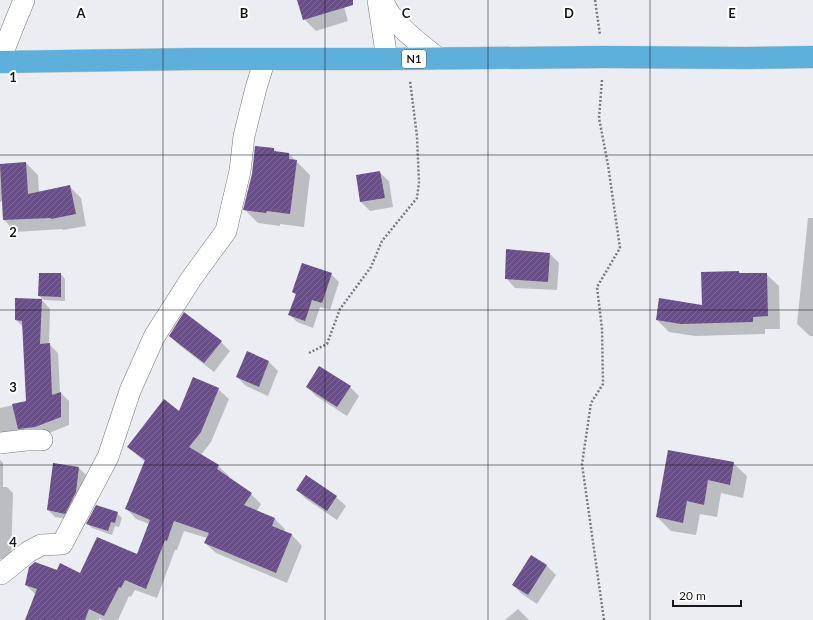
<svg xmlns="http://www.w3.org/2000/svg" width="813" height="620" viewBox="0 0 813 620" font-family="Lato,sans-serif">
<defs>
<pattern id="building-hatch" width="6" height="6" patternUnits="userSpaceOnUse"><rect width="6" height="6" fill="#694f87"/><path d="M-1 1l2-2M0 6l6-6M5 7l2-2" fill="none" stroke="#7d6a94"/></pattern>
</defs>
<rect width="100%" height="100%" fill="#ecedf2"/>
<g fill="#0003">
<polygon points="298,0 342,0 348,21 316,31 304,19"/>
<polygon points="274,149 277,152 289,154 310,175 304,227 280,224 280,226 258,223 244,209"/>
<polygon points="26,163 38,175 39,193 69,186 81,198 86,226 63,230 62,229 16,232 4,220 3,201 0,202 0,165"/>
<polygon points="379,172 389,181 393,207 370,211 361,202"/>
<polygon points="808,218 813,218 813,336 810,336 797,324"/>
<polygon points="550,254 559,263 557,290 515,288 506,278"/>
<polygon points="739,272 741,274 766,274 779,286 780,329 765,329 765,334 695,336 669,332 657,320 703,306 702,273"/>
<polygon points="61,274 65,279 65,301 42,300 50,309 49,344 58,353 60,392 69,401 69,425 44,435 0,443 0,408 27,402 24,328 16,320 16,299 44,300 39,296"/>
<polygon points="331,274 339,282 330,310 320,307 313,328 297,322 289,314 296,295 293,292"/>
<polygon points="170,336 221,342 230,351 214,372 179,345"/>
<polygon points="269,362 278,371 268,396 246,386 237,377"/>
<polygon points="307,387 350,387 359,396 347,416 316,396"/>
<polygon points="218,389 229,399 211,442 201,455 218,466 229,476 228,478 251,494 261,504 257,511 275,519 285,529 284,532 292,535 302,546 287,583 216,553 205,543 207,538 184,531 177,550 175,550 157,598 135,590 131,597 129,596 118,620 103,620 99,618 99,620 27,620 36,595 26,585 58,571 81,574 137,555 149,524 136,519 126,508 145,462 128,447 179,413"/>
<polygon points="669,451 733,463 747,476 743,498 721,493 717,517 700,514 696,535 671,531 657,517"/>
<polygon points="0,460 3,463 3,487 7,487 13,493 11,561 0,559"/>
<polygon points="79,468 86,475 83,500 72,520 55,517 48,510"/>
<polygon points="306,477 336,497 346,506 337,520 306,499 297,490"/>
<polygon points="117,513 122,518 119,527 115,526 112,535 92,528 88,524"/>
<polygon points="546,565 556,575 537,604 522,594 513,585"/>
<polygon points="518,609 529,620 505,620"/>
</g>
<g fill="url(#building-hatch)">
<polygon points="297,0 353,0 353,5 303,20"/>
<polygon points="255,146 274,148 274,151 289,153 289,159 297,160 290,214 267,211 266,213 243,210 252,174"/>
<polygon points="26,162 28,194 70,185 76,214 51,219 51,218 3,220 0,164"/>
<polygon points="380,171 385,198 360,202 356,175"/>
<polygon points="506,249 550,253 548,282 505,279"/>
<polygon points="302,263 332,273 322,303 312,300 305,321 288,315 296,294 292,292"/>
<polygon points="739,271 739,273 767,273 768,316 753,317 753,322 681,324 656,320 659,298 702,305 701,272"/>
<polygon points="39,273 61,273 61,297 38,296"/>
<polygon points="15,298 42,299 40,344 50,343 52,395 61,392 61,417 35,427 18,429 12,404 26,401 22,321 15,320"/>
<polygon points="184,312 222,341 204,363 169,336"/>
<polygon points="247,351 269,361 259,387 236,377"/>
<polygon points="319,366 351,386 337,407 306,387"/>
<polygon points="193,377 219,388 201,432 189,447 219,465 217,469 252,493 244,505 275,518 272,526 292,534 276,573 204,543 209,533 174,521 167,541 165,540 146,589 125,580 121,588 119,587 104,616 89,609 85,620 25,620 37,589 25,585 29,567 35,562 57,570 60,563 80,573 97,537 137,554 150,520 125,509 145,460 127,447 164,399 179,411"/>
<polygon points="668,450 734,462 730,485 708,480 704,505 687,501 683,523 656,517"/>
<polygon points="53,463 79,467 76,492 65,514 47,510"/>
<polygon points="306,475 337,496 327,511 296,490"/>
<polygon points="96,505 118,512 115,523 111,522 108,531 86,524"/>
<polygon points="531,555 547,565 528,595 512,585"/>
</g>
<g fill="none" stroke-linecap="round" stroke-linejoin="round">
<g stroke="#76787c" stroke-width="22">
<g id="street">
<polyline points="378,0 387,59"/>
<path d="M 383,0 C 389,22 422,45 439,59"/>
<polyline points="0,60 15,22 24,0"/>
<polyline points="0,443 26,440 42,440"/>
<polyline points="1,574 28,552 41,545 62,544 108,457 130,391 154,337 191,279 226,231 240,171 244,136 256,88 265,59"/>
</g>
</g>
<g stroke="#ccc" stroke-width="23">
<polyline id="highway" points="0,62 193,59 387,59 603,57 746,58 813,57"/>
</g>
<g stroke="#7a7b7e" stroke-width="2.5" stroke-dasharray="2 2" stroke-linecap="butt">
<polyline points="595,0 600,35"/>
<polyline points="602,80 599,118 608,165 620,248 597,287 602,329 603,384 591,403 582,464 604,620"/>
<polyline points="309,353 327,344 340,309 371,267 382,241 417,198 419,182 417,136 410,81"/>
</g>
<use href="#street" stroke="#fff" stroke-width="21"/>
<use href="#highway" stroke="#5cb0db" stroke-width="22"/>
</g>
<path fill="none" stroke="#171719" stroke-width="1" stroke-opacity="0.55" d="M 163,0 L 163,620M 325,0 L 325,620M 488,0 L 488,620M 650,0 L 650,620M 0,155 L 813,155M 0,310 L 813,310M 0,465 L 813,465"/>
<g text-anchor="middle" stroke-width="4" stroke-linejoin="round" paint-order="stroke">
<rect fill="#fff" stroke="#5d5d5e" stroke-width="1" x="402" y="50" width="24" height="18" rx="3"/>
<g font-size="11" font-weight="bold" fill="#171719">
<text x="414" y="63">N1</text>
</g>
</g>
<g font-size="13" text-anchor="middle" font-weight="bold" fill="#171719" stroke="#fff" stroke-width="4" stroke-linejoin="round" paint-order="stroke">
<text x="81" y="18">A</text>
<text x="244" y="18">B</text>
<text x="406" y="18">C</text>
<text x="569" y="18">D</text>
<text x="732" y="18">E</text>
<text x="13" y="82">1</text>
<text x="13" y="237">2</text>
<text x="13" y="392">3</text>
<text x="13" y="547">4</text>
</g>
<path d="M673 600v6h68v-6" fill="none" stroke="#171719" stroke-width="2"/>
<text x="679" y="600" font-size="12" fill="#171719" stroke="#ffffff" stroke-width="3" paint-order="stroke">20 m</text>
</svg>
